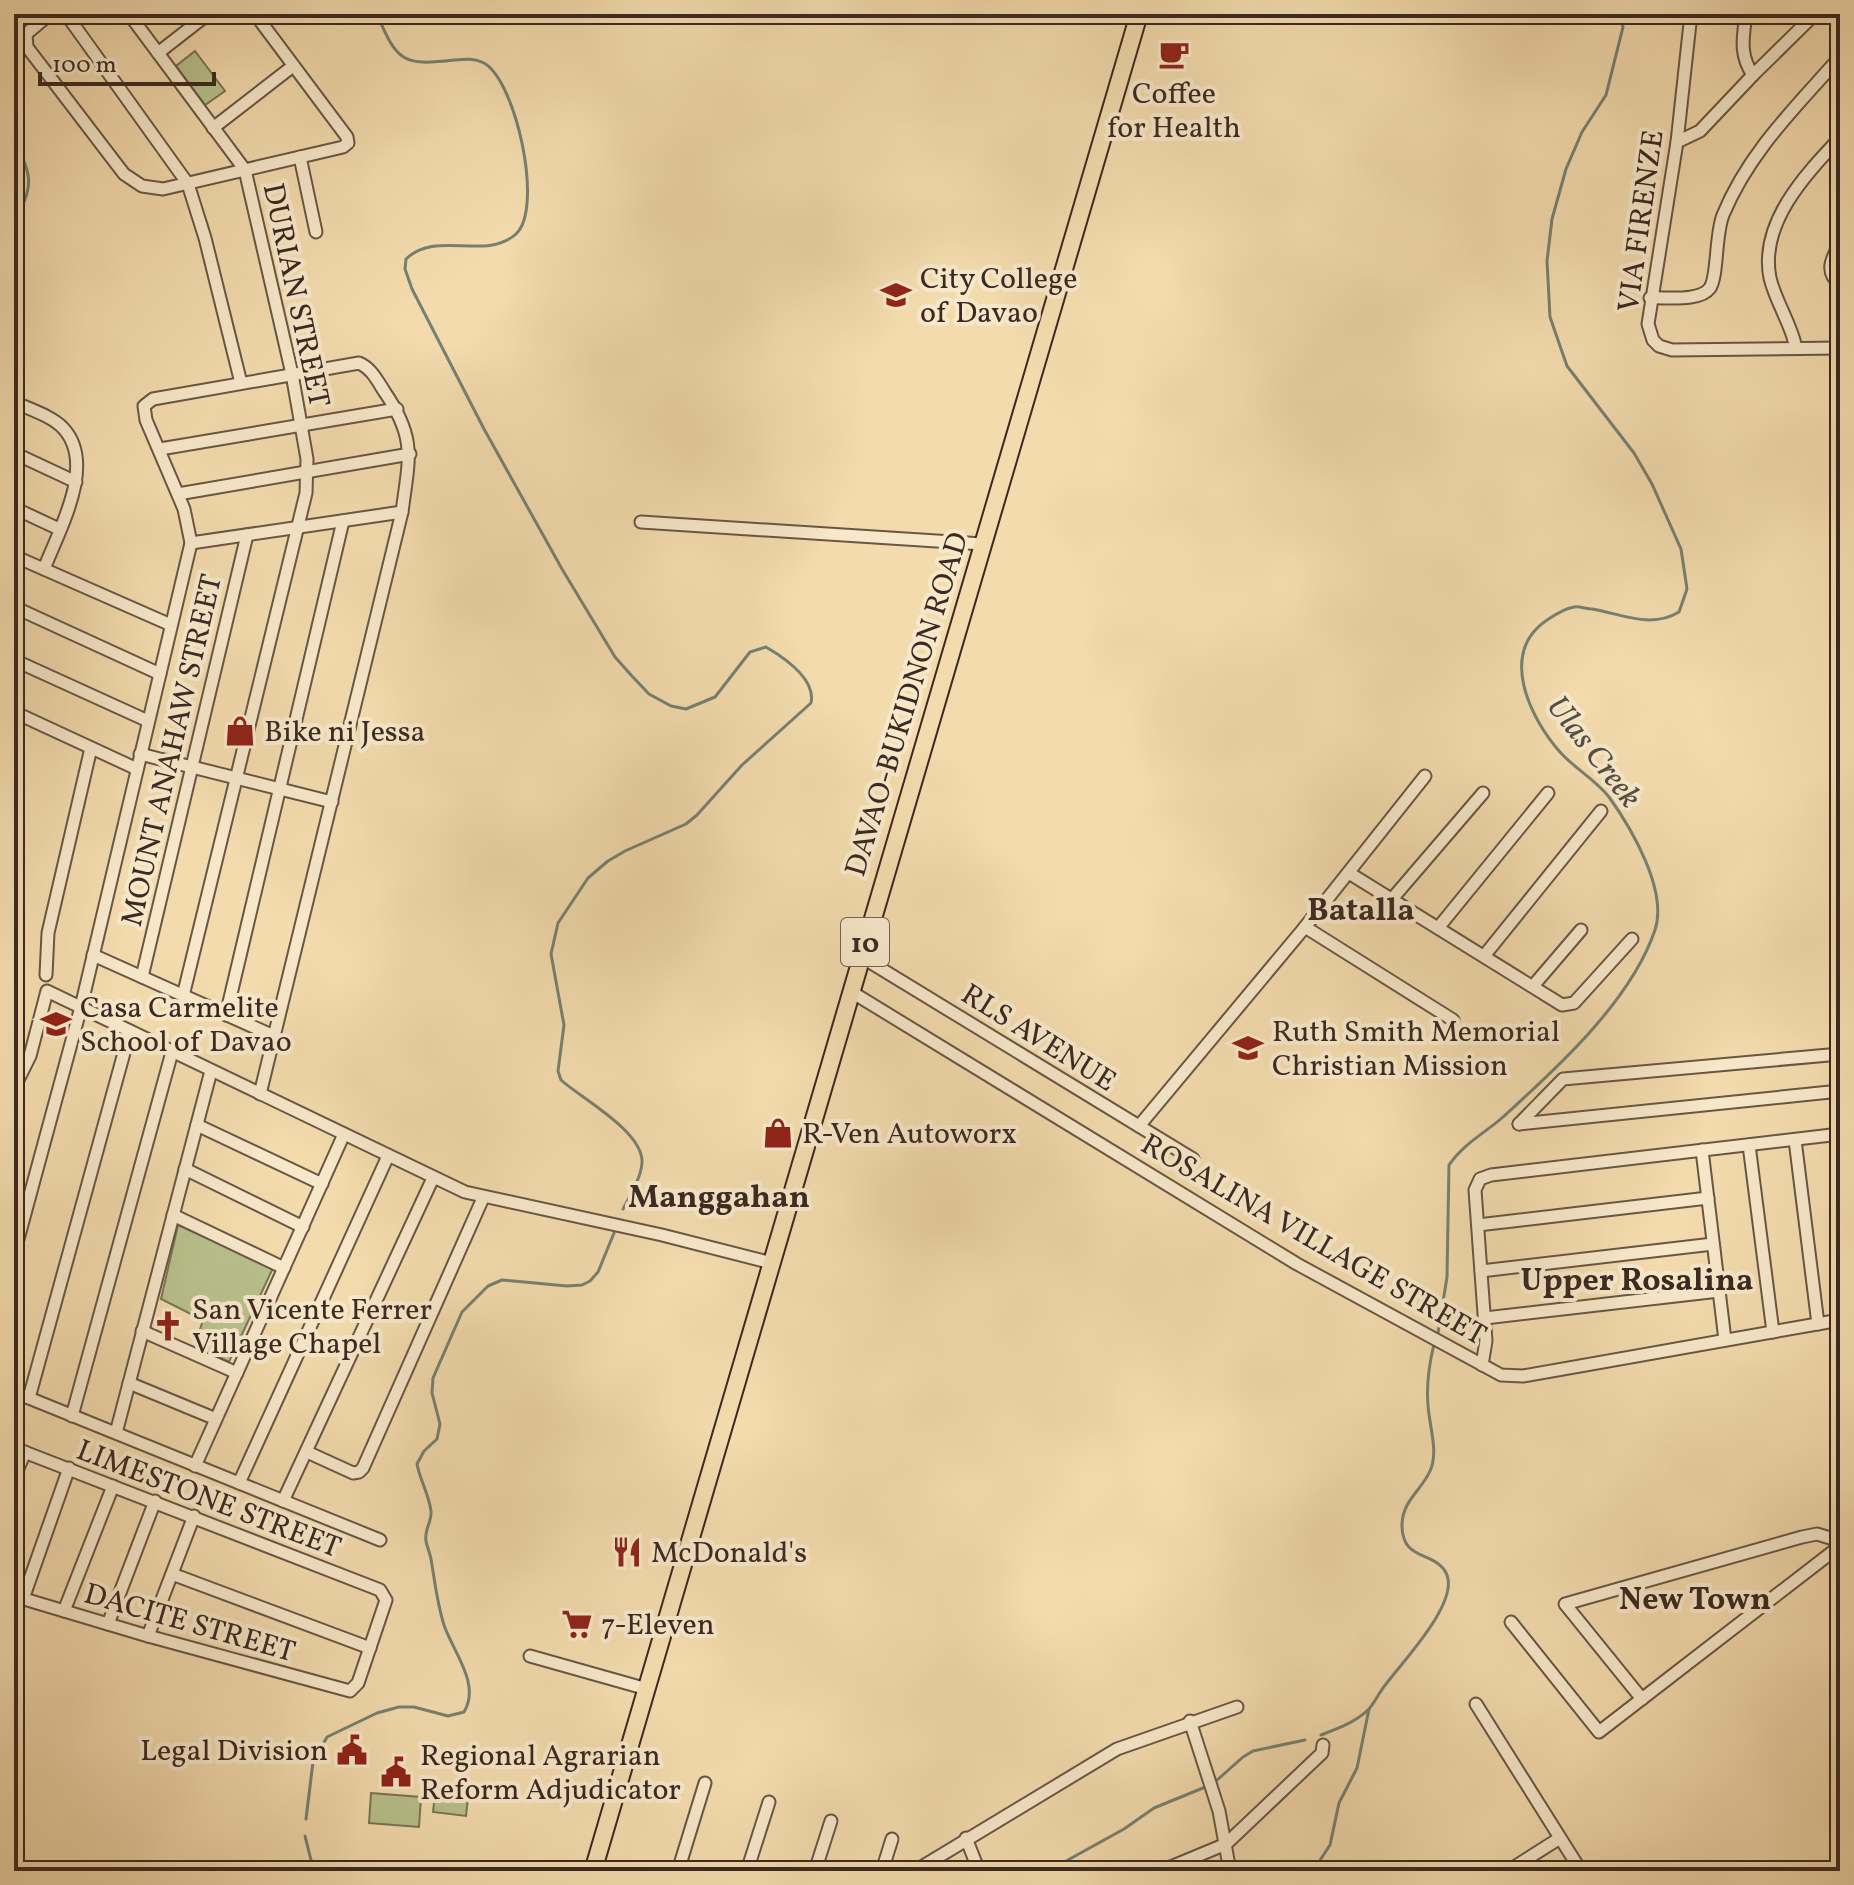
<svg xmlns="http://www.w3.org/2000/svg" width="1854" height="1885" viewBox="0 0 1854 1885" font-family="Vollkorn,serif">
<rect width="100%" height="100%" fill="#f3dbae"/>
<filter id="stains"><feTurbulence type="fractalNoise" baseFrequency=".0025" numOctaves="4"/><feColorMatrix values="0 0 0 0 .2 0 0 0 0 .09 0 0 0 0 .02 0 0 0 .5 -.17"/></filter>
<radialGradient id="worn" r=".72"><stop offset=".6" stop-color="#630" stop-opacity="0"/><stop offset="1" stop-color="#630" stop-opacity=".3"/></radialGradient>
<g fill="#b8c18c" stroke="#7a7557" stroke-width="2">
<polygon points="195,51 225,91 205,105 176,66"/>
<polygon points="178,1225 273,1268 229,1362 195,1345 203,1320 161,1299"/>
<polygon points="371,1793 421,1797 419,1827 369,1823"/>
<polygon points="435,1795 468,1798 466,1816 433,1812"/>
</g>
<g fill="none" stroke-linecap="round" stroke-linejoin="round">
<g stroke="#768171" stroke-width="3">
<path d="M 377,14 C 397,62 403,66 454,60 C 465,59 474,58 484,63 C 516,81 544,208 516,234 C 486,261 436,230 406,259 L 405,269 L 412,289 L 484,429 L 562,569 L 615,657 L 631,675 L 649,694 L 671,706 L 686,709 L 715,697 L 750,652 L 766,647 C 783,657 816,679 811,703 L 742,765 L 697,815 L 686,824 L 625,851 L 608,861 L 588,878 L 558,923 L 551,954 L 564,1025 L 558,1071 L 561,1080 C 582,1099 644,1132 642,1163 C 641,1178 630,1196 623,1209"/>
<path d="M 14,138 C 32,179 35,182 14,223"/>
<path d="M 1438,1333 L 1447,1277 L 1449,1165 C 1463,1144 1485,1133 1503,1117 C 1557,1068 1631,1001 1655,930 C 1668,891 1632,829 1609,797 C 1595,779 1575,769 1560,752 C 1530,718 1498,653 1547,620 C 1553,616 1566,608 1574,607 C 1579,606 1587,609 1592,609 C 1622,614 1651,629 1679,612 L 1687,589 L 1681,549 L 1652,484 L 1634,453 L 1567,366 L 1550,317 L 1547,261 L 1552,219 L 1566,169 L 1582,132 L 1606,95 L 1623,27 L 1619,14"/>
<path d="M 1321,1735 C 1337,1729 1356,1722 1369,1709 C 1375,1702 1380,1691 1386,1684 C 1403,1661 1458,1604 1447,1575 C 1437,1550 1401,1563 1402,1524 C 1403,1500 1421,1491 1430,1471 C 1439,1452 1429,1425 1428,1405 C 1426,1383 1429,1365 1434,1344"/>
<polyline points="1216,1781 1243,1757 1253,1751 1305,1740"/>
<path d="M 306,1819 L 313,1762 L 327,1737 L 377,1713 L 399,1707 L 414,1707 L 448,1716 L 464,1712 C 481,1684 453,1652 444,1625 C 437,1603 435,1582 431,1559 C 430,1553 427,1547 426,1541 C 424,1530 432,1522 431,1511 C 429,1495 420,1480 417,1464 L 424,1451 L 437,1439 L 440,1424 L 432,1393 L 433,1378 L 462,1312 L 488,1286 L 502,1280 L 567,1286 L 582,1285 L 590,1281 L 598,1272 L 614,1233"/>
<polyline points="305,1836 311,1860 319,1871"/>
<polyline points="1048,1871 1124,1829 1154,1808 1203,1788"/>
<polyline points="1313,1871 1330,1845 1339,1803 1357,1768 1369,1709"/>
</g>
<g stroke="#6a5645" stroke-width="15">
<g id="minor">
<polyline points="50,14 26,34 27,47 124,174 142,186 163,189 343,147 348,143 347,137 255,14"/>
<polyline points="66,14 188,184 205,238 241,383"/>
<polyline points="129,14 245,170 292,374 307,459 306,493 183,996"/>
<polyline points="1691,14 1677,142 1648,324 1653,340 1659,346 1672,350 1840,348"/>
<path d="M 1746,14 C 1743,37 1739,55 1753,75"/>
<polyline points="158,53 208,14"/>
<polyline points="213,128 293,66"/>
<polyline points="1677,142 1700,131 1753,75 1815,14"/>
<polyline points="300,157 316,232"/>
<path d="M 1840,243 C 1832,258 1824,272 1840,284"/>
<path d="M 1650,298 C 1666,297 1700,302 1710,288 C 1718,276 1715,235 1723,215 C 1749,152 1795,108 1840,57"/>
<path d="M 1796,348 C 1791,323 1776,303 1770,278 C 1759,223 1806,174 1840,138"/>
<path d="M 14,402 C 29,409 52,416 63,428 C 97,464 59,530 44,569"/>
<polyline points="160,449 397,409"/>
<polyline points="14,453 76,482"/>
<polyline points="178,494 410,454"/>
<polyline points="14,508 59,529"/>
<polyline points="641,522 983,544"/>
<polyline points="191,543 402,512"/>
<polyline points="14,556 171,625"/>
<polyline points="14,607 160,674"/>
<polyline points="14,660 148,721"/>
<polyline points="14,712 137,769"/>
<polyline points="140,754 332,802"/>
<polyline points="1349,873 1562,1005 1574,1003 1632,939"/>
<polyline points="1392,899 1483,793"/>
<polyline points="1305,927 1453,1020"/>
<polyline points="1438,928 1548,793"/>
<polyline points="93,955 276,1037"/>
<polyline points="860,956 1193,1159"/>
<polyline points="1484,956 1601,811"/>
<polyline points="46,975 48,933 91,748"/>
<polyline points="142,977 247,535"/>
<polyline points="1533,986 1581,930"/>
<polyline points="850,991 1297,1264 1501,1375 1523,1376 1840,1320"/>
<polyline points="226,1015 343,521"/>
<polyline points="14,1088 30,1056 47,991 465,1192 662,1235 772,1263"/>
<polyline points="1837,1091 1840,1127"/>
<polyline points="1519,1124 1563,1079 1840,1054"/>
<polyline points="1519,1124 1840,1091"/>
<polyline points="197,1125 322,1184"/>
<polyline points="1139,1126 1305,927 1425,776"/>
<polyline points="1795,1140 1818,1324"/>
<polyline points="1749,1145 1773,1332"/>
<polyline points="1702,1150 1725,1340"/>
<polyline points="185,1169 303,1227"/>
<polyline points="173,1215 284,1268"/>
<polyline points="1478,1225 1708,1198"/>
<path d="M 14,1254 L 81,1007 L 191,543 L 184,509 L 146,420 L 144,406 L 153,399 L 359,363 C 371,368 377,380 384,391 C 417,439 409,458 402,512 L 260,1094"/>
<polyline points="1481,1271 1713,1244"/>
<polyline points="1485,1318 1719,1291"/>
<polyline points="142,1331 237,1373"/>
<polyline points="1482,1365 1486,1341 1475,1190 1480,1179 1491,1175 1840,1134"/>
<polyline points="129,1383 216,1419"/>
<polyline points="14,1392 380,1540"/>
<polyline points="29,1398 130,1031"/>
<polyline points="72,1416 172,1052"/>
<polyline points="116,1433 211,1071"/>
<polyline points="14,1448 380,1590 386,1600 358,1683 350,1691 148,1636 14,1596"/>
<polyline points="307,1452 353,1473 359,1472 363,1468 483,1198"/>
<polyline points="195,1466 344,1134"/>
<polyline points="14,1478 25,1452"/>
<polyline points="239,1483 388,1156"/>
<polyline points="283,1501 433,1178"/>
<polyline points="172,1574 370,1648"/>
<polyline points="23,1599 69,1468"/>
<polyline points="64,1611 113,1486"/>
<polyline points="1511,1622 1599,1732 1840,1546"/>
<polyline points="108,1624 155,1501"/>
<polyline points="148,1636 194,1516"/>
<polyline points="530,1656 647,1689"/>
<polyline points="1642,1699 1565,1604 1802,1537 1817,1534 1840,1541"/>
<polyline points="1476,1704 1581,1871"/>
<polyline points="1190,1721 1219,1811 1230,1871"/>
<polyline points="966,1838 979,1871"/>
<polyline points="678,1871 705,1783"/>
<polyline points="747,1871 769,1802"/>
<polyline points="815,1871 831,1821"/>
<polyline points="882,1871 892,1839"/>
<polyline points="915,1871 1117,1749 1237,1707"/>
<polyline points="1161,1871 1226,1844 1322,1753 1323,1745"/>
<polyline points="1508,1871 1560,1838"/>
</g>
</g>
<g stroke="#3c2922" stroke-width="20">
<polyline id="highway" points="593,1871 1139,14"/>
</g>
<use href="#minor" stroke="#f7e8ca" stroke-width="11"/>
<use href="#highway" stroke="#f3dbae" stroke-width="16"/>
</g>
<defs>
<g id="cafe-bare" transform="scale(2.4)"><path d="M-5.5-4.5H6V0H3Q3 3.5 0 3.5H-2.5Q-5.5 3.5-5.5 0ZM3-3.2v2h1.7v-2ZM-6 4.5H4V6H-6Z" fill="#8f2418" stroke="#f7e8ca" stroke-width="2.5" paint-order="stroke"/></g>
<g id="university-bare" transform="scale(2.4)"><path d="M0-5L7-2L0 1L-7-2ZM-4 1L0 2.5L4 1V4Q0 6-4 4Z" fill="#8f2418" stroke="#f7e8ca" stroke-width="2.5" paint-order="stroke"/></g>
<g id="shop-bare" transform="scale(2.4)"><path d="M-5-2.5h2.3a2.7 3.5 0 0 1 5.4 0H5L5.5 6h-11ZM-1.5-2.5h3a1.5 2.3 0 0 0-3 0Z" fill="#8f2418" stroke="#f7e8ca" stroke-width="2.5" paint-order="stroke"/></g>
<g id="school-bare" transform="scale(2.4)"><path d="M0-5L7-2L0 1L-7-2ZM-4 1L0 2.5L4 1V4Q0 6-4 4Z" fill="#8f2418" stroke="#f7e8ca" stroke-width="2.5" paint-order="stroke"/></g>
<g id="church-bare" transform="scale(2.4)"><path d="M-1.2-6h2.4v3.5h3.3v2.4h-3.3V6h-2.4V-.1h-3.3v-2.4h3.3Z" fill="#8f2418" stroke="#f7e8ca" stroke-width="2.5" paint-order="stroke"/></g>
<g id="restaurant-bare" transform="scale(2.4)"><path d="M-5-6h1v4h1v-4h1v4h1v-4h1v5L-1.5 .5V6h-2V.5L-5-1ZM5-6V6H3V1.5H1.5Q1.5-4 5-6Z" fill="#8f2418" stroke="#f7e8ca" stroke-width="2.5" paint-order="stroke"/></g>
<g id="supermarket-bare" transform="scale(2.4)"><path d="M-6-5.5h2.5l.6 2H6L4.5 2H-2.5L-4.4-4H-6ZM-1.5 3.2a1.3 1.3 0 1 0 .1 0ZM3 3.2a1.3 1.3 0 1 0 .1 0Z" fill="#8f2418" stroke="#f7e8ca" stroke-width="2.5" paint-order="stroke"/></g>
<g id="civic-bare" transform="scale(2.4)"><path d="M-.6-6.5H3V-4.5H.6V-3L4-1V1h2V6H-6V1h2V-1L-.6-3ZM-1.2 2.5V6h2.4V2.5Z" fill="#8f2418" stroke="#f7e8ca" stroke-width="2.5" paint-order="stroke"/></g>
</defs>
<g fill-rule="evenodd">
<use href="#cafe-bare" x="1174" y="54"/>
<use href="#university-bare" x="896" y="295"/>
<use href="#shop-bare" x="240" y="731"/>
<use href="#school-bare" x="56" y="1024"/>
<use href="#school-bare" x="1248" y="1048"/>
<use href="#shop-bare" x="778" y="1133"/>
<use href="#church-bare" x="168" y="1326"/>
<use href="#restaurant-bare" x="627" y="1552"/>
<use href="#supermarket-bare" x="577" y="1624"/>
<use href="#civic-bare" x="352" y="1750"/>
<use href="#civic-bare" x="396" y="1772"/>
</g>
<g text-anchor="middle" stroke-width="8" stroke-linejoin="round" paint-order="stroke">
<rect fill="#f7e8ca" stroke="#746254" stroke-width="2" x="841" y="918" width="48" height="48" rx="6"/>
<g font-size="28" font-weight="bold" fill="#3c2922">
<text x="865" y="952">10</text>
</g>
<g font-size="30" fill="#3c2922" stroke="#f7e8ca" text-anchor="start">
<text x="1174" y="103" text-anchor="middle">Coffee<tspan x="1174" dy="34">for Health</tspan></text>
<text x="920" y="288">City College<tspan x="920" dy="34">of Davao</tspan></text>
<text x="264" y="741">Bike ni Jessa</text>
<text x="80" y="1017">Casa Carmelite<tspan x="80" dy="34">School of Davao</tspan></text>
<text x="1272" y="1041">Ruth Smith Memorial<tspan x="1272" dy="34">Christian Mission</tspan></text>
<text x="802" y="1143">R-Ven Autoworx</text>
<text x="192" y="1319">San Vicente Ferrer<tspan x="192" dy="34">Village Chapel</tspan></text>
<text x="651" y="1562">McDonald's</text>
<text x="601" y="1634">7-Eleven</text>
<text x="328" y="1760" text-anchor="end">Legal Division</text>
<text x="420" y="1765">Regional Agrarian<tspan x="420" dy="34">Reform Adjudicator</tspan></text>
</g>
<g font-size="30" fill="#3c2922" stroke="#f7e8ca">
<text transform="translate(1640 221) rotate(-82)" y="10">VIA FIRENZE</text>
<text transform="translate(297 295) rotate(78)" y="10">DURIAN STREET</text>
<text transform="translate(906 704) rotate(-73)" y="10">DAVAO-BUKIDNON ROAD</text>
<text transform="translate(171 750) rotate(-77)" y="10">MOUNT ANAHAW STREET</text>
<text transform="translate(1039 1037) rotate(32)" y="10">RLS AVENUE</text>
<text transform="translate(1314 1239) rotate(30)" y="10">ROSALINA VILLAGE STREET</text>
<text transform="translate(209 1498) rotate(21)" y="10">LIMESTONE STREET</text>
<text transform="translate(190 1622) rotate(16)" y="10">DACITE STREET</text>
</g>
<g font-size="32" font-style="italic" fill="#544e43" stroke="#f7e8ca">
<text transform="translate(1595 751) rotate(52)" y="11">Ulas Creek</text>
</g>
<g font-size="32" font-weight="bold" fill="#3c2922" stroke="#f7e8ca">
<text x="1361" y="920">Batalla</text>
<text x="719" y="1207">Manggahan</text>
<text x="1637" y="1290">Upper Rosalina</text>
<text x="1695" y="1609">New Town</text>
</g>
</g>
<rect width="1854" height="1885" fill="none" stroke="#f3dbae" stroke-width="48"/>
<rect x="16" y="16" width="1822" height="1853" fill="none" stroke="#3c2922" stroke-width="4"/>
<rect x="24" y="24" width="1806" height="1837" fill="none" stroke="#3c2922" stroke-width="2"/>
<path d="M40 72v12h174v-12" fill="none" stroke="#3c2922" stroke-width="4"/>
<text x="52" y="72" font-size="24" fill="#3c2922" stroke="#f7e8ca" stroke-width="6" paint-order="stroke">100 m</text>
<rect width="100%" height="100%" filter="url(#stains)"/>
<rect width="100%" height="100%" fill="url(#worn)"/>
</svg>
